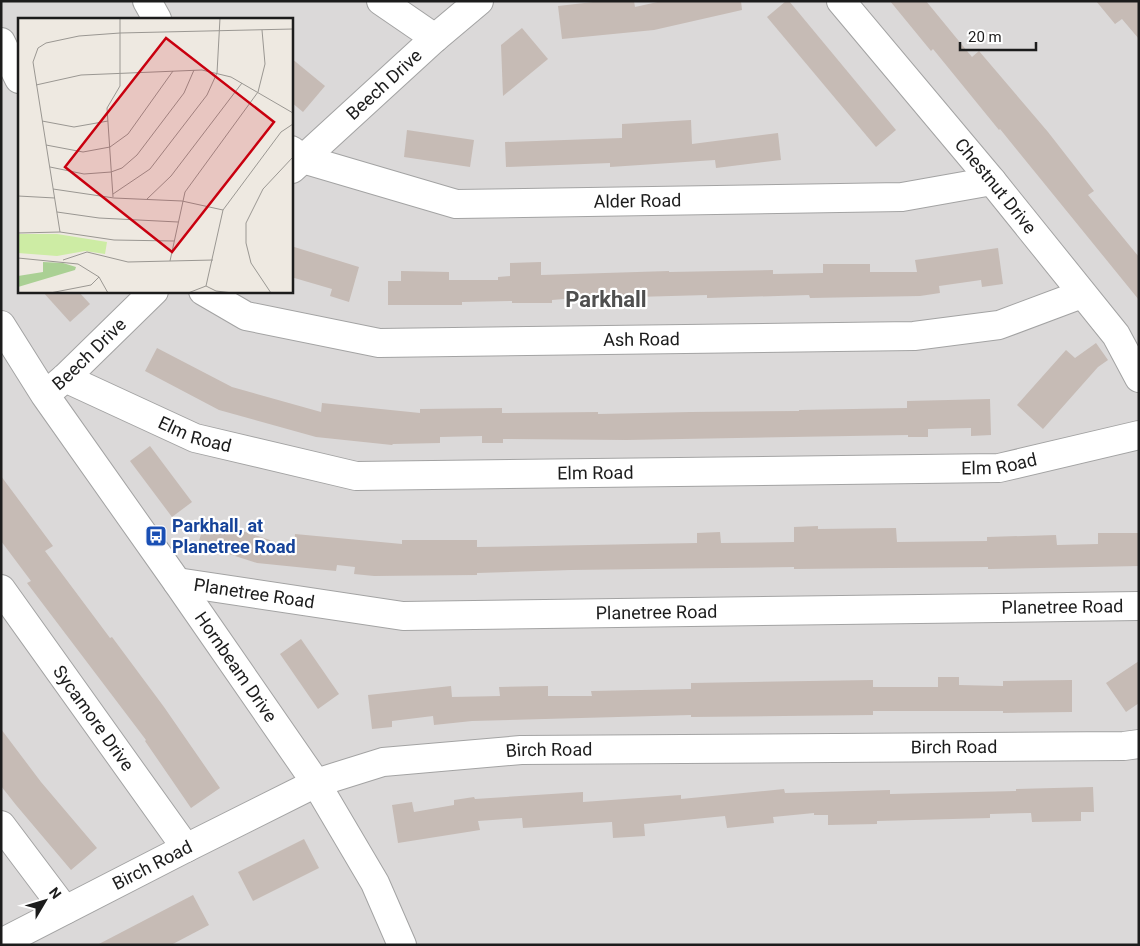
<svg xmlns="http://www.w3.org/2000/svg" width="1140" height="946" viewBox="0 0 1140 946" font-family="Roboto,sans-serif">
<rect width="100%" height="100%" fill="#eee9e1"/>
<path fill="#dbd9d9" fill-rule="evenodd" d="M 1,1 L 1139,1 L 1139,945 L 1,945 ZM 19,19 L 291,19 L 291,291 L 19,291 Z"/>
<g fill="#c6bbb5">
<polygon points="602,1 634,1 635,7 662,1 741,1 742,10 654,30 562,39 558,6"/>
<polygon points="786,1 789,1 896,130 876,147 767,17"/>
<polygon points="890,1 926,1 972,57 979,51 1048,132 1094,191 1088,195 1139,257 1139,300 1000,129 999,130 933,49 931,51"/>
<polygon points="1096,1 1139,1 1139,39 1122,19 1115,24"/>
<polygon points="522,28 548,59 503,96 501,45"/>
<polygon points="291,58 325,86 303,112 291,102"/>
<polygon points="691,120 692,144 778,133 781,160 716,168 715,160 610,167 610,163 506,167 505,142 622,138 622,124"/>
<polygon points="407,130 474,140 470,167 404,157"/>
<polygon points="291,246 359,267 349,302 330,296 332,289 291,277"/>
<polygon points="998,248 1003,284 982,287 981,280 939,286 940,293 920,296 810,298 809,295 707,298 707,295 564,299 552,300 552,303 512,303 512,301 462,302 462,305 388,305 388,281 401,281 401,271 449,272 449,280 498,280 498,277 510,276 510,263 541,262 541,275 669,271 669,272 773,270 773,274 823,273 823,264 870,264 870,272 917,272 915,260"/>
<polygon points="42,291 78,291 90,304 70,322"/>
<polygon points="1096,343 1108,360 1098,367 1043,429 1017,405 1066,350 1075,358"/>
<polygon points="157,348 232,387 321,412 322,403 420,413 420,409 502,408 502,413 598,412 598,414 691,412 799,411 799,410 907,408 907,401 990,399 991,435 971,436 971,428 928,429 928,437 908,437 908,435 626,440 503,439 503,443 482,443 482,436 440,437 440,443 393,444 392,445 316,437 219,410 145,371"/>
<polygon points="150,446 192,502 172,517 130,461"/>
<polygon points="1,476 53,546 45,551 110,638 112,637 164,707 220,788 191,808 145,741 146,740 27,583 31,581 1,541"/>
<polygon points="206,519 294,548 295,534 402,544 402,540 477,540 477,547 697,543 697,533 720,532 721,543 794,542 794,527 818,526 818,529 896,528 897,542 987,541 987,537 1056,535 1057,545 1098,544 1098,533 1139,533 1139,566 988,569 988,567 794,569 794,567 571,570 477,573 477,575 374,576 354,574 355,567 337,565 336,571 257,563 198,544"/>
<polygon points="301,639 339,694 318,709 280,654"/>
<polygon points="1139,661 1139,703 1126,712 1106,683"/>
<polygon points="938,677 959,677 959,685 1003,686 1003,681 1072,680 1072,712 1003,713 1003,711 873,711 873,715 691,717 691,715 472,721 434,725 433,716 392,721 392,727 372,729 368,695 451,686 452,697 500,696 499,687 548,686 548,696 592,696 591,691 691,689 691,683 873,680 873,687 938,687"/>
<polygon points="1,729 41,782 97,848 71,870 16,805 1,786"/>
<polygon points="1093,787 1094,812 1081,812 1081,821 1032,822 1031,813 990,814 990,818 877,821 877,824 828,825 828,815 814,815 814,813 773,817 774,823 727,828 725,816 644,824 645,836 613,838 612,822 523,828 522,818 478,821 480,830 398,843 392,805 412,802 414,812 454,805 454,800 474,797 475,799 583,792 583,802 681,795 681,799 784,789 785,793 890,790 890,794 1016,791 1016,789"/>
<polygon points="304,839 319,868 253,901 238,872"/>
<polygon points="193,895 209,925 171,945 97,945"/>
</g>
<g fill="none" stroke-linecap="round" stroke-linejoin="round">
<g stroke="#a3a3a3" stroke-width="30">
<g id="minor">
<polyline points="147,1 157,19"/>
<polyline points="381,1 435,38"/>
<path id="s1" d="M 841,1 L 992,181 L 1116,335 L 1139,378"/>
<polyline points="1,42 19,79"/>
<path id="s2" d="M 291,150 L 303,159 L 456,204 L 902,197 L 992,181"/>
<path id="s3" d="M 292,169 L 435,38 L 479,1"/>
<path id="s4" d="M 203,291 L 246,316 L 379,343 L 914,336 L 999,325 L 1082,294"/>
<path id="s5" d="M 1,325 L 45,395 L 177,582 L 316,783 L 375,883 L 402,945"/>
<path id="s6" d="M 65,378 L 195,438 L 356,476 L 999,468 L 1139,435"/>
<path id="s7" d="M 52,389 L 65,378 L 154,291"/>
<path id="s8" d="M 177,582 L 403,616 L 1139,606"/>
<path id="s9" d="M 1,589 L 186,848"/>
<polyline points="1,825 65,910"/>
<path id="s10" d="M 1,943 L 186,848 L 316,783 L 383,762 L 521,750 L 1124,746 L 1139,744"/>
</g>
</g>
<use href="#minor" stroke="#fff" stroke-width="28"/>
</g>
<defs>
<g id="bus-square" transform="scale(1.125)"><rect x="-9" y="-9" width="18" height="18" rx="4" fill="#1a4fb4" stroke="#fff"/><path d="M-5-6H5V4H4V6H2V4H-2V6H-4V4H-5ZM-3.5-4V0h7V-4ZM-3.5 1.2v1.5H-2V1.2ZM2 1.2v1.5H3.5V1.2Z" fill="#fff"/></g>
</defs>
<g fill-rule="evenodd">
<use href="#bus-square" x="156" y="536"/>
</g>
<g text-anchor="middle" stroke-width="4.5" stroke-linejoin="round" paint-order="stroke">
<g font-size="18" fill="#1c1c1c" stroke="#fff">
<text dy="6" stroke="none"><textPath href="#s3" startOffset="125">Beech Drive</textPath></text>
<text dy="6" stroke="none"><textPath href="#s1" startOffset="241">Chestnut Drive</textPath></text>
<text dy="6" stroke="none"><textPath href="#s2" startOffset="356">Alder Road</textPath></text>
<text dy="6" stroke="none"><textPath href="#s4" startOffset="448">Ash Road</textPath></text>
<text dy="6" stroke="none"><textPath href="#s7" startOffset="51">Beech Drive</textPath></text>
<text dy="6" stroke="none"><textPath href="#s6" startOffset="142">Elm Road</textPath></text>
<text dy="6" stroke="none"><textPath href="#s6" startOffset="952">Elm Road</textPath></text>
<text dy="6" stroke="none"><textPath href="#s6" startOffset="548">Elm Road</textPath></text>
<text dy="6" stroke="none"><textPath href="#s8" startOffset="78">Planetree Road</textPath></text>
<text dy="6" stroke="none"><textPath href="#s8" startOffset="888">Planetree Road</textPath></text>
<text dy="6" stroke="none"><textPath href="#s8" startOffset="482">Planetree Road</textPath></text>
<text dy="6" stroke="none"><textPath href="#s5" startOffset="415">Hornbeam Drive</textPath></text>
<text dy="6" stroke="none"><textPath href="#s9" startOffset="159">Sycamore Drive</textPath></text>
<text dy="6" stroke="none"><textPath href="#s10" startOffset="995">Birch Road</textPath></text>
<text dy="6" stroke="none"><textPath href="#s10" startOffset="590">Birch Road</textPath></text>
<text dy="6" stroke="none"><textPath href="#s10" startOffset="170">Birch Road</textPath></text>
</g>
<g font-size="18" font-weight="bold" fill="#164399" stroke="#fff" text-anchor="start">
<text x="172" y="532">Parkhall, at<tspan x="172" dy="21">Planetree Road</tspan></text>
</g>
<g font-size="22" font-weight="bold" fill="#4f4f4f" stroke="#fff">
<text x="606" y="307">Parkhall</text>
</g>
</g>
<g transform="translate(18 18)">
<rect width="275" height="275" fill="#eee9e1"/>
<path d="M 0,216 L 39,216 L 89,224 L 87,236 L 67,233 L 39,238 L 0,235 Z" fill="#cdeca4"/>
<path d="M 25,244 L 45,245 L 58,249 L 57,252 L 0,269 L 0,258 L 25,254 Z" fill="#aad094"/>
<path fill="none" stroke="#9a9792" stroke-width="1" d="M 18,67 L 63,57 L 184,52 L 213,59 L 275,95M 24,103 L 56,109 L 90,103M 28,127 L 65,134 L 92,129 L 110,116 L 155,53M 32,149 L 66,156 L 93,154 L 104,150 L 119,137 L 166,75 L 176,52M 35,171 L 96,180 L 164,183 L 205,192M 95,176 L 132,151 L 189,77 L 199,55 L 202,0M 0,178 L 37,180M 95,179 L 89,90 L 102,68 L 102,0M 129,181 L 153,158 L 224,65M 39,194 L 81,200 L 160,204M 42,214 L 15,44 L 20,30 L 28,25 L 61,18 L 102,15 L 275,11M 0,215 L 42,214 L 96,222 L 156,223M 0,240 L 60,246 L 81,259 L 90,275M 45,242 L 69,234 L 110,244 L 195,242M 152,243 L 167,174 L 240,74 L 247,46 L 244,12M 188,268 L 198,273 L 215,275M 32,275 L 73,267 L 81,259M 170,275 L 188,268 L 205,192 L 263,114 L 275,106M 253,275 L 233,245 L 228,225 L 228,205 L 245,171 L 275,139"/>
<path fill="#c9000f" fill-opacity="0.15" stroke="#c9000f" stroke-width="2.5" d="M 148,20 L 256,104 L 154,234 L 47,149 Z"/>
<rect width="275" height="275" fill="none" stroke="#1c1c1c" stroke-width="2.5"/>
</g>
<rect width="1140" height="946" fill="none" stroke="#1c1c1c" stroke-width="5"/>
<g transform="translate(45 901) rotate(52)" stroke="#ffffff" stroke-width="4" paint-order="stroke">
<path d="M0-4L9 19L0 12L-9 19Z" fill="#1c1c1c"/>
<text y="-8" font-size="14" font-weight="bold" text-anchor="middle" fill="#1c1c1c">N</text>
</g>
<path d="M960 42v8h76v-8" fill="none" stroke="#1c1c1c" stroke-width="2.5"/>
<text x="968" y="42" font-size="15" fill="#1c1c1c" stroke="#ffffff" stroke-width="4" paint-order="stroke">20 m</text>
</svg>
